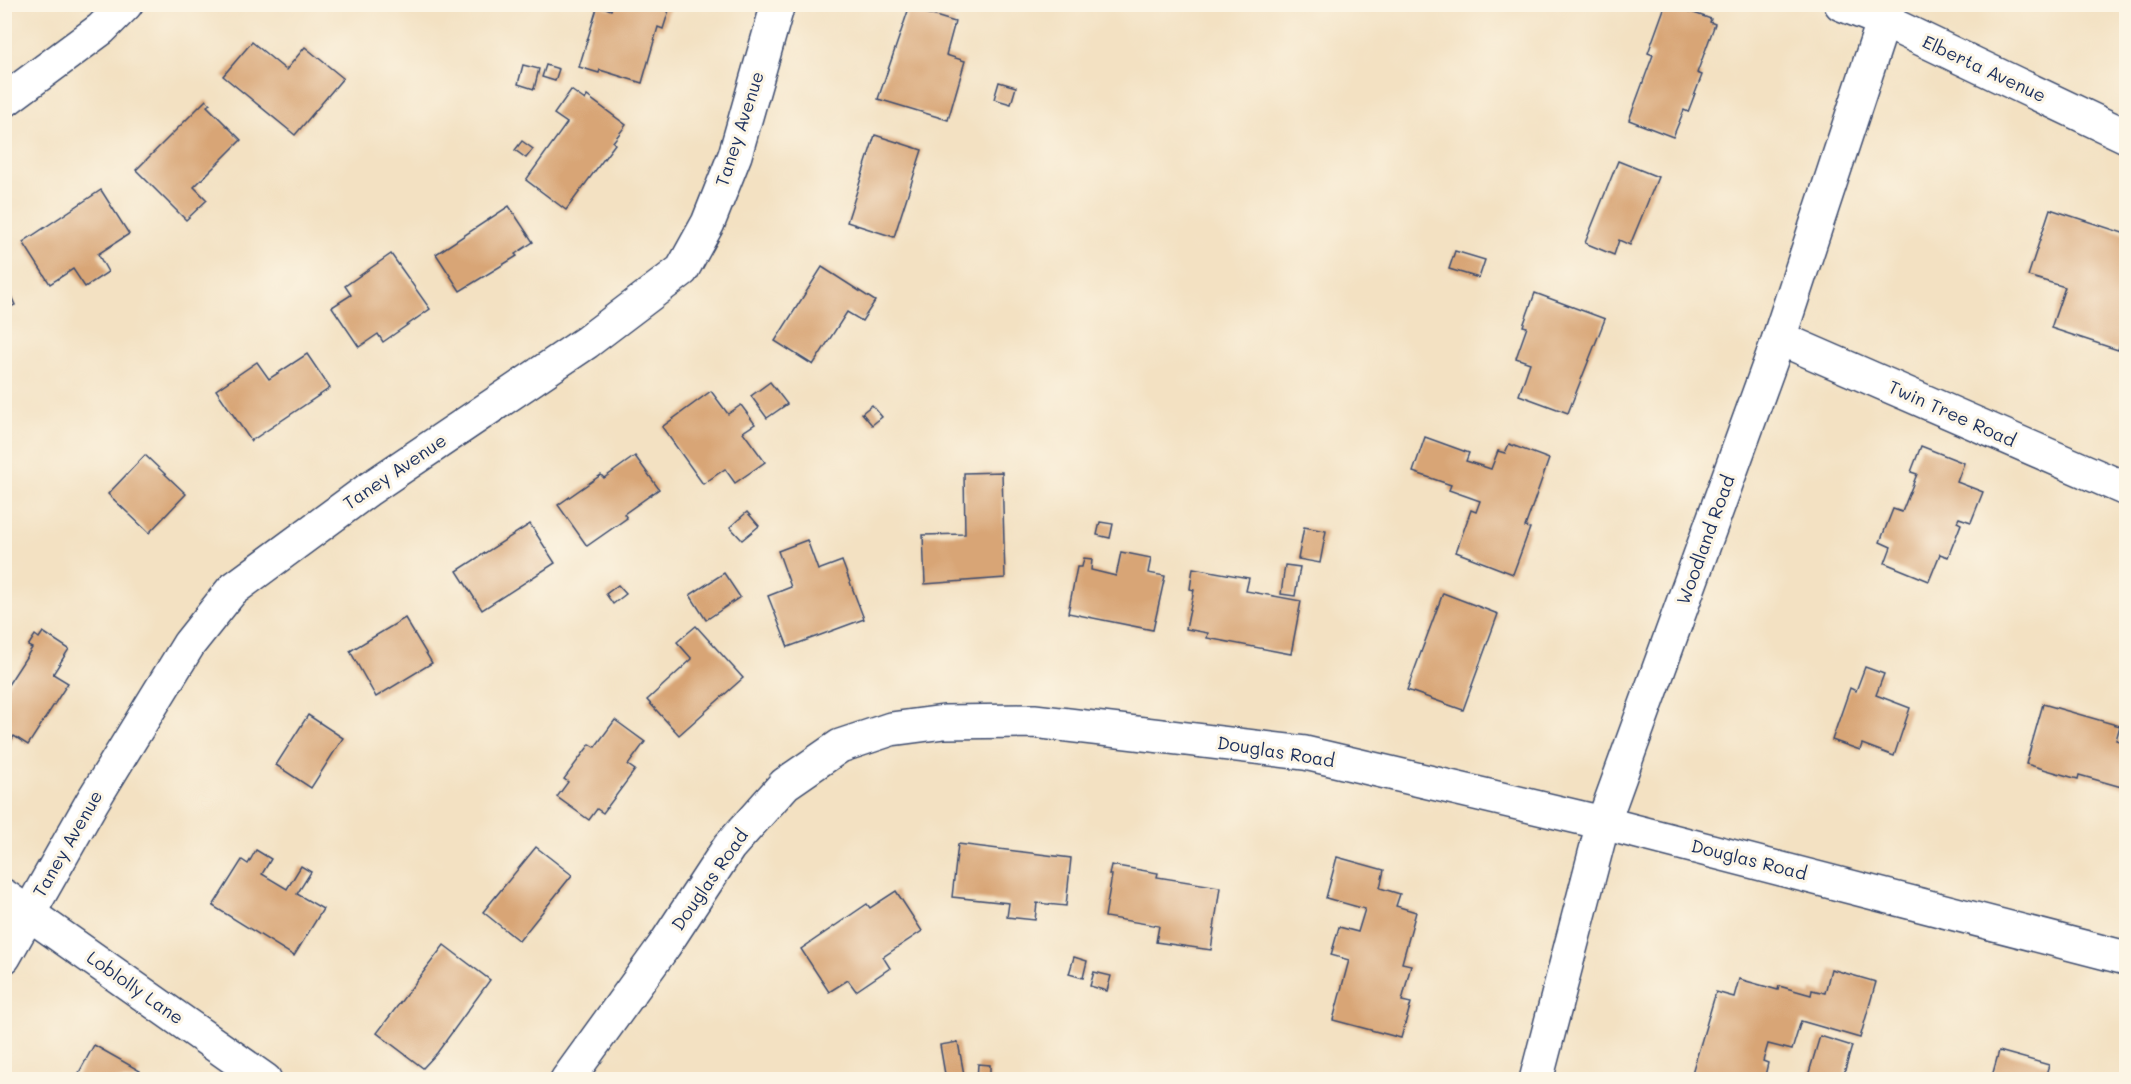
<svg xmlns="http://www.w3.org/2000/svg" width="2131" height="1084" viewBox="0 0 2131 1084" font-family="Mali,sans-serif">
<rect width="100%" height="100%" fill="#fcf5e5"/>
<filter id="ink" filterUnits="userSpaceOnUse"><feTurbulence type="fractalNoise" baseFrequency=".0167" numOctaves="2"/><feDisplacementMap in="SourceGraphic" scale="12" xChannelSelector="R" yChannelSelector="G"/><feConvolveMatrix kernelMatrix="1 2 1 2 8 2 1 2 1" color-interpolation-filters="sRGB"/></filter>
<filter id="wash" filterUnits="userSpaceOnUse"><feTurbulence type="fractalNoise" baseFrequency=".008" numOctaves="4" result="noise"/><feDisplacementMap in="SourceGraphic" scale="24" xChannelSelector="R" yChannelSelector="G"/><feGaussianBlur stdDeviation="1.35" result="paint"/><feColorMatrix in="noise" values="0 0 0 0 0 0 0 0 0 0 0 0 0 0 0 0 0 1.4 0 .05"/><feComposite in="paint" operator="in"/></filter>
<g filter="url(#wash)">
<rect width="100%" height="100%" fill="#f3e1c2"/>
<g id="blocks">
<g fill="#d8a576">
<polygon points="613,4 671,4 663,29 658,27 642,83 600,70 599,73 579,67 598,5 611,10"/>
<polygon points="1665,6 1673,9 1674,6 1711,19 1710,22 1715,24 1697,73 1702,75 1688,112 1684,110 1673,137 1629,120 1653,55 1648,53"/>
<polygon points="909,8 955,22 946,55 965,61 948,120 878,99"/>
<polygon points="252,42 286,70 305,47 343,78 295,135 223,76"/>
<polygon points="523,65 539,69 534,89 518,84"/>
<polygon points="546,65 559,69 555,81 542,77"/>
<polygon points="999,82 1016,87 1011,104 994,99"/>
<polygon points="571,90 585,100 587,96 626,125 613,142 615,144 566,210 526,180 567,123 554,114"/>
<polygon points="206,100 210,104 207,106 241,140 194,187 207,200 186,220 136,170"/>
<polygon points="875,135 922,150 894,237 847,222"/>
<polygon points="522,141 533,149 526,158 515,150"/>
<polygon points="1618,161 1658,177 1630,245 1619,240 1614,255 1585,243"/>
<polygon points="101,190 129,234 98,254 108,272 85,287 73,269 50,284 23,242"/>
<polygon points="509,206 533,242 515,254 517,256 460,291 436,254"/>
<polygon points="2050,209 2126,234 2126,324 2118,350 2051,328 2065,287 2028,276"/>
<polygon points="1455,251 1485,260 1479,278 1449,269"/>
<polygon points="391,254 430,309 383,342 378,334 359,347 332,307 351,295 345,286"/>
<polygon points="822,267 875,301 862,321 847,312 813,365 775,341"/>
<polygon points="4,281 15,305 4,310"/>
<polygon points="1535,293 1605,319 1568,413 1519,395 1530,363 1516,358 1527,327 1523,326"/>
<polygon points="307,354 330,388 251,441 216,390 257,362 269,379"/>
<polygon points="770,382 787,404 767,418 751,396"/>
<polygon points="711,391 728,414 741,405 755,424 743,432 765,462 735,483 725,469 703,484 662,427"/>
<polygon points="872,405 882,417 872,425 862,413"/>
<polygon points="1425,437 1469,453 1466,461 1491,469 1498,451 1505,453 1509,444 1549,459 1525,527 1530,528 1513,574 1456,552 1471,510 1476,512 1480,501 1449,490 1451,485 1413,472"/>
<polygon points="1921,446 1964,463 1957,482 1983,492 1971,522 1959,518 1957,522 1961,524 1948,557 1940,554 1929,581 1885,563 1891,547 1880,542 1893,509 1902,512 1917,474 1911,472"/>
<polygon points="145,455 186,494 149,533 108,494"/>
<polygon points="635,456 659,489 624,514 627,518 587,546 558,505 601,475 604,478"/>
<polygon points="1002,472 1005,578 925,584 923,535 965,534 964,473"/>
<polygon points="747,512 759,526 742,540 730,527"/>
<polygon points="1100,522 1113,524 1110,538 1097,535"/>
<polygon points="530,524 555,563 482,610 457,571"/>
<polygon points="1304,527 1326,531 1320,563 1298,559"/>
<polygon points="807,540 818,570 842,561 864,619 788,647 768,596 791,587 778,551"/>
<polygon points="1121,552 1151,558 1148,573 1165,576 1153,630 1068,613 1077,567 1082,567 1084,558 1092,559 1091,570 1116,576"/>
<polygon points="1285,565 1300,567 1295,596 1281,594"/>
<polygon points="1193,568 1249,578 1246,591 1301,601 1291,654 1207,638 1208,633 1186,629 1194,590 1190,589"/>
<polygon points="724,573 740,597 706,620 690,595"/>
<polygon points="618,585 626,594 613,604 606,594"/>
<polygon points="1443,593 1498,614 1463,710 1407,690"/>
<polygon points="405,618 432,663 376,697 350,651"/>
<polygon points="696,626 743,678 679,735 647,700 692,659 677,642"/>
<polygon points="43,632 69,649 53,674 68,683 28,745 14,736 4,751 4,691 32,648 28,646 35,635 39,638"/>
<polygon points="1865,667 1884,674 1876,695 1910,708 1894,756 1862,744 1860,750 1832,740 1850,688 1856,691"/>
<polygon points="2043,704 2120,726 2116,740 2126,743 2125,788 2079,775 2078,779 2026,764"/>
<polygon points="308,715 343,738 311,788 276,765"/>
<polygon points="615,720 645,742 628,765 635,770 603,813 597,809 589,820 557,797 568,782 564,779 590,744 595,747"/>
<polygon points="958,844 1071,858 1066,906 1037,903 1035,920 1007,917 1009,903 952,897"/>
<polygon points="536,847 572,875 519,941 483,912"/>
<polygon points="256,850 271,859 262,874 287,889 301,866 311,872 297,894 323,909 294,956 213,906 242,860 248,864"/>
<polygon points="1337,857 1384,870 1380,888 1400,894 1396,906 1416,912 1402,963 1411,965 1402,1001 1411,1003 1401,1038 1333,1020 1349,960 1331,955 1339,927 1358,932 1365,909 1326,898"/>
<polygon points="1111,865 1158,873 1157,877 1220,887 1211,950 1156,942 1159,926 1105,917 1112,875 1109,875"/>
<polygon points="896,891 922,931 883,957 890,968 856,991 848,980 829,992 801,949 867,904 870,908"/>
<polygon points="444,945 490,980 437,1053 423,1068 377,1033"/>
<polygon points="1074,957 1087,961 1083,978 1069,974"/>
<polygon points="1831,969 1876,982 1860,1038 1801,1021 1792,1050 1768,1044 1763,1061 1768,1063 1764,1080 1710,1080 1692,1073 1716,992 1734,997 1739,979 1778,990 1779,986 1811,995 1812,990 1825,993"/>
<polygon points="1094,972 1111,976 1107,991 1090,986"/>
<polygon points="1820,1036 1852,1046 1842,1080 1818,1080 1808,1076"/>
<polygon points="958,1042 965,1080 946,1080 940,1045"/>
<polygon points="94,1045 140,1071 135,1080 75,1080"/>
<polygon points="1999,1051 2049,1065 2045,1077 2051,1080 1991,1080"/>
<polygon points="978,1064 990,1065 990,1080 977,1080"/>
</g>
</g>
</g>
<g filter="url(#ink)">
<use href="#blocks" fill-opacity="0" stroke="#3b4a6d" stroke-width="1.5"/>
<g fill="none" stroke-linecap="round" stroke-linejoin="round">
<g stroke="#3b4a6d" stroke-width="36">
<g id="minor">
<polyline points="1841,4 1884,21 2126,136"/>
<polyline points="4,101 101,29 126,4"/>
<polyline points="1779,338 2126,489"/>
<polyline points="4,896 265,1080"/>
<polyline points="4,957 92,802 189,644 232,590 369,489 587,342 682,270 708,223 735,155 778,4"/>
<polyline points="567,1080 664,946 729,847 785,784 840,746 891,729 944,722 1034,721 1305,753 1603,823 2126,958"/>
<polyline points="1536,1080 1603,823 1779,338 1889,4"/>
</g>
</g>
<use href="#minor" stroke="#fff" stroke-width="33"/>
</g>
</g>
<g text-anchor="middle" stroke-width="6" stroke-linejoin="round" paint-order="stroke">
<g font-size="18" fill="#1b2f5e" stroke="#fcf5e5">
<text transform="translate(1984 69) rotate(25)" y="6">Elberta Avenue</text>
<text transform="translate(740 129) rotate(-72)" y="6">Taney Avenue</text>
<text transform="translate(1952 414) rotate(24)" y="6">Twin Tree Road</text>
<text transform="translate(395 472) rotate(-34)" y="6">Taney Avenue</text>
<text transform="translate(1706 540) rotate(-70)" y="6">Woodland Road</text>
<text transform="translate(1276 752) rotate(9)" y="6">Douglas Road</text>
<text transform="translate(68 844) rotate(-60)" y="6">Taney Avenue</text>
<text transform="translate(1749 860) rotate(14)" y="6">Douglas Road</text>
<text transform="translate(710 880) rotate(-55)" y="6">Douglas Road</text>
<text transform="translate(135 988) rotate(35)" y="6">Loblolly Lane</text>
</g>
</g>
<rect width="2131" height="1084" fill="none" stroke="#fcf5e5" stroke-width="24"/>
</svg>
